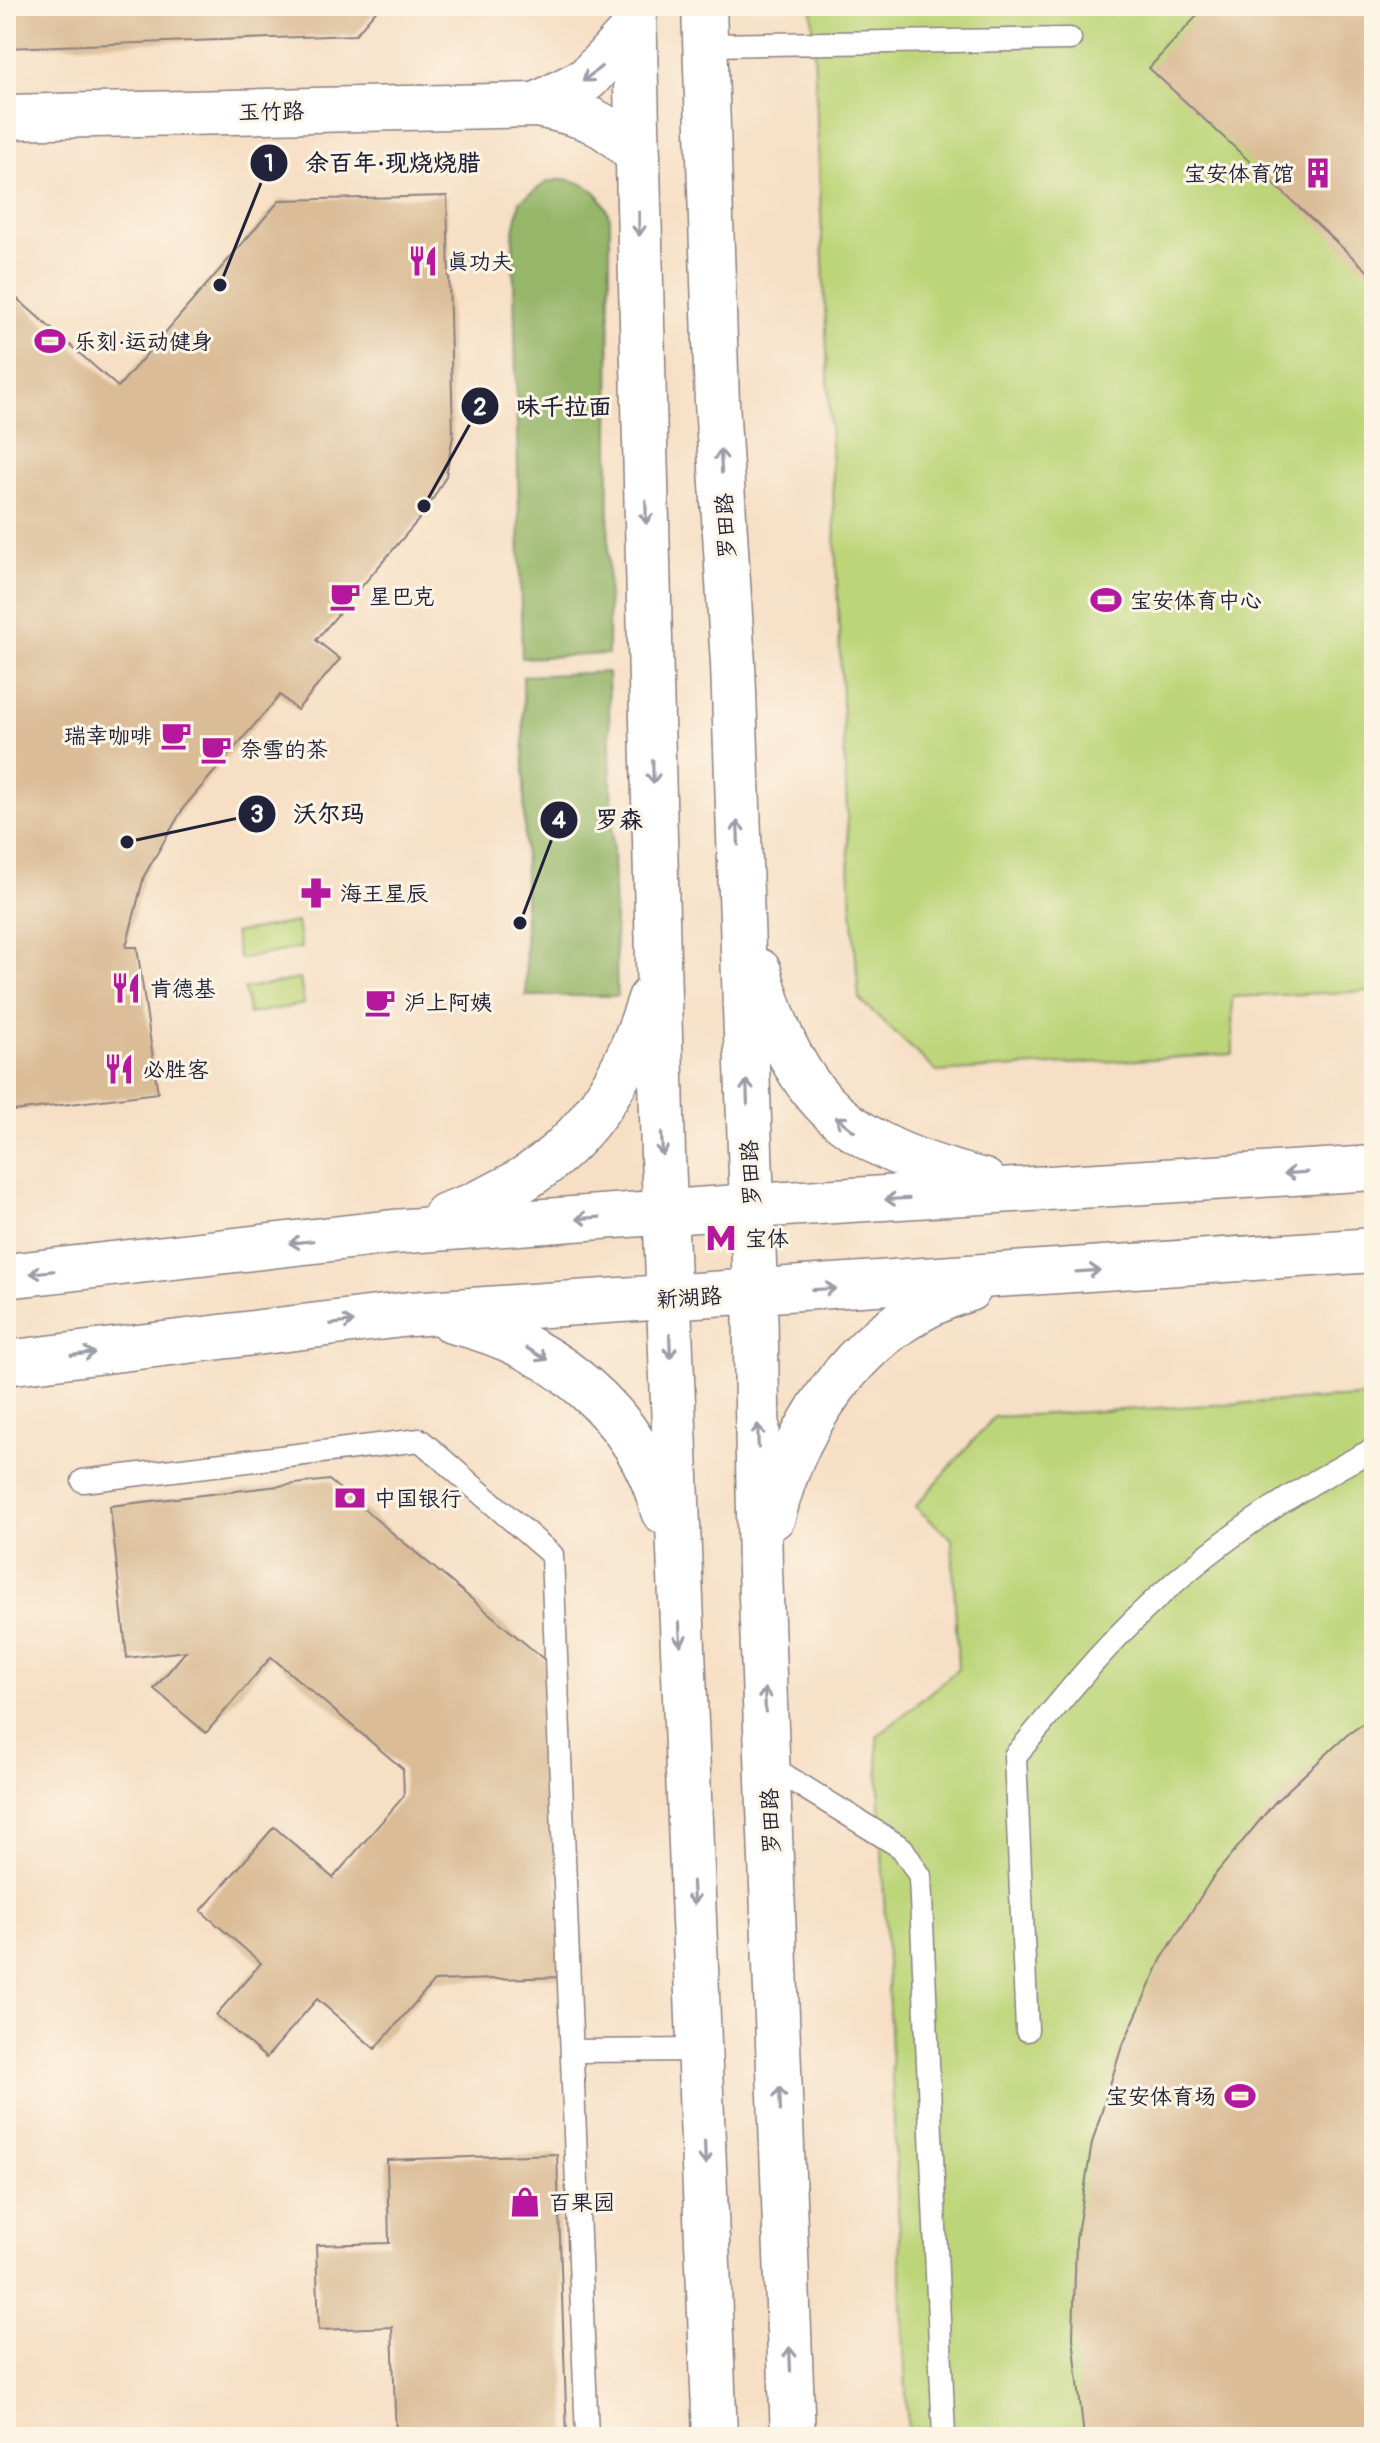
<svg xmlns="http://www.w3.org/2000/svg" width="1380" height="2443" viewBox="0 0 1380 2443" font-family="Pangolin,'LXGW WenKai TC',sans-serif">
<rect width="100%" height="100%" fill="#fcf5e5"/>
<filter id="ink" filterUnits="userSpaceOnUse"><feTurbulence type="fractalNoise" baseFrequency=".0125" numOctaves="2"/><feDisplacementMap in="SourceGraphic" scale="16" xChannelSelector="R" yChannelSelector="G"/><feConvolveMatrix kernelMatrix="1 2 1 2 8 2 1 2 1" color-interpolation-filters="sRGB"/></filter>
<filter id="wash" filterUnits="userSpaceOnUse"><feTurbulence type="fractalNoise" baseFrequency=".006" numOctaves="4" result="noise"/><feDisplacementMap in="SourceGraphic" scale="32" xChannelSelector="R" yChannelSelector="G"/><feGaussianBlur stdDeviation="1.8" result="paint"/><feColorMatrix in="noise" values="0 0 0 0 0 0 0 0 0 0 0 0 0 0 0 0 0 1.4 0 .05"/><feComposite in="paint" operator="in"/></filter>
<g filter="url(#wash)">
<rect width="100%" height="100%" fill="#f6dfc5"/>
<g fill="#bdd579" stroke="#707c5a" stroke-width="2">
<polygon points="812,6 1374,6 1374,991 1232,997 1233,1054 937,1072 859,999 850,882"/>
<polygon points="297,922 301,948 239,959 234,933"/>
<polygon points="300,979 304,1004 249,1014 244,989"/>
<polygon points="1374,1396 1374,2437 908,2437 877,1737 958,1669 952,1539 915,1507 994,1417"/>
</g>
<g fill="#96b669" stroke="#5c6c52" stroke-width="2">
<path d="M 564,179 C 590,183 603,194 610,219 L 608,654 L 522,658 L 513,236 L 520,201 L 547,182 Z"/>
<polygon points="608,672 617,996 526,996 523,676"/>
</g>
<g id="blocks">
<g fill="#dabc96">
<polygon points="6,6 380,6 355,35 6,48"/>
<polygon points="1206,6 1374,6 1374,277 1149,68"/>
<polygon points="447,196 453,436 446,476 426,511 316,640 340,659 297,710 280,695 184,807 144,876 126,947 137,947 158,1093 6,1112 6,289 118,387 280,200"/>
<polygon points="329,1480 552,1666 561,1977 434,1981 375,2049 317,1999 266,2058 216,2015 261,1963 201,1911 274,1827 333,1878 404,1796 403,1769 271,1657 206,1733 154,1689 186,1651 127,1658 110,1506"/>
<polygon points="1374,1716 1374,2437 1084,2437 1073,2337 1076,2240 1092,2143 1121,2049 1161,1960 1213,1877 1275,1802 1347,1735"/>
<polygon points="557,2154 567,2437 396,2437 392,2327 319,2330 316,2245 389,2243 387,2160"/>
</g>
</g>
</g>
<g filter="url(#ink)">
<use href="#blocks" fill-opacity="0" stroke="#8c8080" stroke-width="2"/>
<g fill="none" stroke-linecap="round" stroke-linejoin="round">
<g stroke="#8c8080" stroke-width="25">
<g id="service">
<polyline points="706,45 1070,39"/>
<polyline points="83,1481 420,1440 552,1555 587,2437"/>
<polyline points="768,1765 902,1848 920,1876 944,2437"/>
<path d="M 1027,2030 L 1015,1756 C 1045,1721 1074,1683 1106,1649 C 1182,1566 1275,1500 1374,1449"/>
<polyline points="574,2051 701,2050"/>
</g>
</g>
<g stroke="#8c8080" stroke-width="47">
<g id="tertiary">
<polyline points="536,105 587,79 634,28"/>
<path d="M 6,117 L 536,105 C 582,114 605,120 638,156"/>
</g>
</g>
<g stroke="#8c8080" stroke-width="47">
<g id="secondary">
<polyline points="634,6 663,1156 715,2437"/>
<polyline points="704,6 717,402 733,664 755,1292 760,1570 793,2437"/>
<path d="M 759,971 C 795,1107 852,1147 984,1181"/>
<path d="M 446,1215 C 558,1178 615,1111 650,999"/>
<polyline points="6,1276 393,1232 752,1206 1374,1168"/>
<path d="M 452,1321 C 549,1343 638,1412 663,1511"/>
<polyline points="6,1363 410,1314 1374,1250"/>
<path d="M 773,1517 C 797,1417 866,1320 969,1289"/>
</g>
</g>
<use href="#service" stroke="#fff" stroke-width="22"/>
<use href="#tertiary" stroke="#fff" stroke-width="44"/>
<use href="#secondary" stroke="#fff" stroke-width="44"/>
</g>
<defs><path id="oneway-shaft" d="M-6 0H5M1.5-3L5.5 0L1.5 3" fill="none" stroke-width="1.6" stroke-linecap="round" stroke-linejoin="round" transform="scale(2)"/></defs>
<g stroke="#9c9ca7">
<use href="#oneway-shaft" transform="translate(592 74) rotate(141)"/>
<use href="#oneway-shaft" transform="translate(639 224) rotate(89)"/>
<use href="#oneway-shaft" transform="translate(721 461) rotate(-93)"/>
<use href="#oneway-shaft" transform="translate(646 512) rotate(89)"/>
<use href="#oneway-shaft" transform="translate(653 772) rotate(89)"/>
<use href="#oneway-shaft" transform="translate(738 833) rotate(-92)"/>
<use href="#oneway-shaft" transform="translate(747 1092) rotate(-92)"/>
<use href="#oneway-shaft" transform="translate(845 1124) rotate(-142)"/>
<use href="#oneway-shaft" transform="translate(662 1144) rotate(88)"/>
<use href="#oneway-shaft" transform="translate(1296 1173) rotate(176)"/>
<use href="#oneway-shaft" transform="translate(897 1199) rotate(177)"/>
<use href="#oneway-shaft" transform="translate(588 1218) rotate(176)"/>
<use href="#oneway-shaft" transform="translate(301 1242) rotate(174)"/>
<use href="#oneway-shaft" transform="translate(1088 1271) rotate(-4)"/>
<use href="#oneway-shaft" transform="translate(42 1272) rotate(174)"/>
<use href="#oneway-shaft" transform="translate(824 1289) rotate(-3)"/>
<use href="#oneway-shaft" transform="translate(342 1323) rotate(-7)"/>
<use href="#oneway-shaft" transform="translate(670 1346) rotate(88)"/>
<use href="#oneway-shaft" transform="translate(83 1354) rotate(-7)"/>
<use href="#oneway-shaft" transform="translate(537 1354) rotate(30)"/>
<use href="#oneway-shaft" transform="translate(758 1436) rotate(-91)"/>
<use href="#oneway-shaft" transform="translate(680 1634) rotate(87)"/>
<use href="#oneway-shaft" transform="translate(765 1700) rotate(-92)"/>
<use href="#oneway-shaft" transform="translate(693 1893) rotate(87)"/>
<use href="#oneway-shaft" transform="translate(780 2099) rotate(-92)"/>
<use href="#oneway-shaft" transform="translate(705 2153) rotate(88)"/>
<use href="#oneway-shaft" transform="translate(790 2359) rotate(-92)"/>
</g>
</g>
<defs>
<g id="building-bare" transform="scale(2.4)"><path d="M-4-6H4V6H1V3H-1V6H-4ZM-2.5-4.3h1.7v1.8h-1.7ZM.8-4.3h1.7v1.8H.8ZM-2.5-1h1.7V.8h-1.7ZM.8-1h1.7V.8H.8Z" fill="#b5179e" stroke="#fcf5e5" stroke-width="2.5" paint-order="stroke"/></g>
<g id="restaurant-bare" transform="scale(2.4)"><path d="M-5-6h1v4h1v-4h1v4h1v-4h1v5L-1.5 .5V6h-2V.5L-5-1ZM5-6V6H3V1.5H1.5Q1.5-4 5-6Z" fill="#b5179e" stroke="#fcf5e5" stroke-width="2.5" paint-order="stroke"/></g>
<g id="stadium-bare" transform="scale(2.4)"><path d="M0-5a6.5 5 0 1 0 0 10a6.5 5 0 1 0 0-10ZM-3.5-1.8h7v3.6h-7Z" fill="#b5179e" stroke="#fcf5e5" stroke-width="2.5" paint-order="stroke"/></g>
<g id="cafe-bare" transform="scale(2.4)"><path d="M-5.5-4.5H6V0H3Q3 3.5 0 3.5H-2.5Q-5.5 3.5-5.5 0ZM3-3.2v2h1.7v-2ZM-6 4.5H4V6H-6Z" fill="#b5179e" stroke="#fcf5e5" stroke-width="2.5" paint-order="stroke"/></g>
<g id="pharmacy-bare" transform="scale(2.4)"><path d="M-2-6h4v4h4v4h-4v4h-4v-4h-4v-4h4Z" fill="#b5179e" stroke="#fcf5e5" stroke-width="2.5" paint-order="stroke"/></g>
<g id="metro-bare" transform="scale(2.4)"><path d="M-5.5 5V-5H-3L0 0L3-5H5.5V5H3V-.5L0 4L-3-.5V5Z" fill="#b5179e" stroke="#fcf5e5" stroke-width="2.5" paint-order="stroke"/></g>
<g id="bank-bare" transform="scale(2.4)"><path d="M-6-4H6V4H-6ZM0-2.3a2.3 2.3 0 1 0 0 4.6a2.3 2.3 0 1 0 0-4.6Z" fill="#b5179e" stroke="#fcf5e5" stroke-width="2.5" paint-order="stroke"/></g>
<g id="shop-bare" transform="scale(2.4)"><path d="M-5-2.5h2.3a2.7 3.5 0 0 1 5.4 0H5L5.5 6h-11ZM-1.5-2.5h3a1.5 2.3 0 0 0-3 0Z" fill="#b5179e" stroke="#fcf5e5" stroke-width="2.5" paint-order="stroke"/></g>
</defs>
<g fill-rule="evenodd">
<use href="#building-bare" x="1318" y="173"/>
<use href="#restaurant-bare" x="423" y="261"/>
<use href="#stadium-bare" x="50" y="341"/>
<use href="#cafe-bare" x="345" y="596"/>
<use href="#stadium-bare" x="1106" y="600"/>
<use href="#cafe-bare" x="176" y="735"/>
<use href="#cafe-bare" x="216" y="749"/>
<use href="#pharmacy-bare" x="316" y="893"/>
<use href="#restaurant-bare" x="126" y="988"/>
<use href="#cafe-bare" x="380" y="1002"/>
<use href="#restaurant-bare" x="119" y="1069"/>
<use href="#metro-bare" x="721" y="1238"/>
<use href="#bank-bare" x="350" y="1498"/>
<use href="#stadium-bare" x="1240" y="2096"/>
<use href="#shop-bare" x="525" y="2202"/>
</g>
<g text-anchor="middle" stroke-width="6" stroke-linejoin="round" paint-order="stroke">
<g font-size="22" fill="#22223b" stroke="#fcf5e5">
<text transform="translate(271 111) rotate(-1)" y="8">玉竹路</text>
<text transform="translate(725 526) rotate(-93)" y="8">罗田路</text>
<text transform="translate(750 1173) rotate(-93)" y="8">罗田路</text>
<text transform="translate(689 1297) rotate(-4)" y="8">新湖路</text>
<text transform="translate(770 1821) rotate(-92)" y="8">罗田路</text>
</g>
<g font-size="22" fill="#22223b" stroke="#fcf5e5" text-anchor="start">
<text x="1294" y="181" text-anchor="end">宝安体育馆</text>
<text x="447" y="269">真功夫</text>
<text x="74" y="349">乐刻·运动健身</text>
<text x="369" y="604">星巴克</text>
<text x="1130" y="608">宝安体育中心</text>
<text x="152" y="743" text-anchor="end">瑞幸咖啡</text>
<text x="240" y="757">奈雪的茶</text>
<text x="340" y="901">海王星辰</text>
<text x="150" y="996">肯德基</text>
<text x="404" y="1010">沪上阿姨</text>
<text x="143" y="1077">必胜客</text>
<text x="745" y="1246">宝体</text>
<text x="374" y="1506">中国银行</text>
<text x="1216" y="2104" text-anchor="end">宝安体育场</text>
<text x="549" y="2210">百果园</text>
</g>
</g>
<path fill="none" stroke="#22223b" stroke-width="3" d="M220 285L269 163M424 506L480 406M127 842L257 814M520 923L559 820"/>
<g fill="#22223b" stroke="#fcf5e5" stroke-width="3">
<circle cx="220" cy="285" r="8"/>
<circle cx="424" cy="506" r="8"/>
<circle cx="127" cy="842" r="8"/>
<circle cx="520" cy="923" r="8"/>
<circle cx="269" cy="163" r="20"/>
<circle cx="480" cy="406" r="20"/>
<circle cx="257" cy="814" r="20"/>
<circle cx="559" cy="820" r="20"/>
</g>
<g font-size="24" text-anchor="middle" font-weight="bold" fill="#fff">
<text x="269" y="171">1</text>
<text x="480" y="415">2</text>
<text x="257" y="822">3</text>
<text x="559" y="828">4</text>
</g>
<g font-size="24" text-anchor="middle" font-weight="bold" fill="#22223b" stroke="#fcf5e5" stroke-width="6" stroke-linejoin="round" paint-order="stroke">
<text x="393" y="171">余百年·现烧烧腊</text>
<text x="564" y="415">味千拉面</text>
<text x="329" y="822">沃尔玛</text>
<text x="619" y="828">罗森</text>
</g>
<rect width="1380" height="2443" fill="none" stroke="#fcf5e5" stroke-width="32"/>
</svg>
